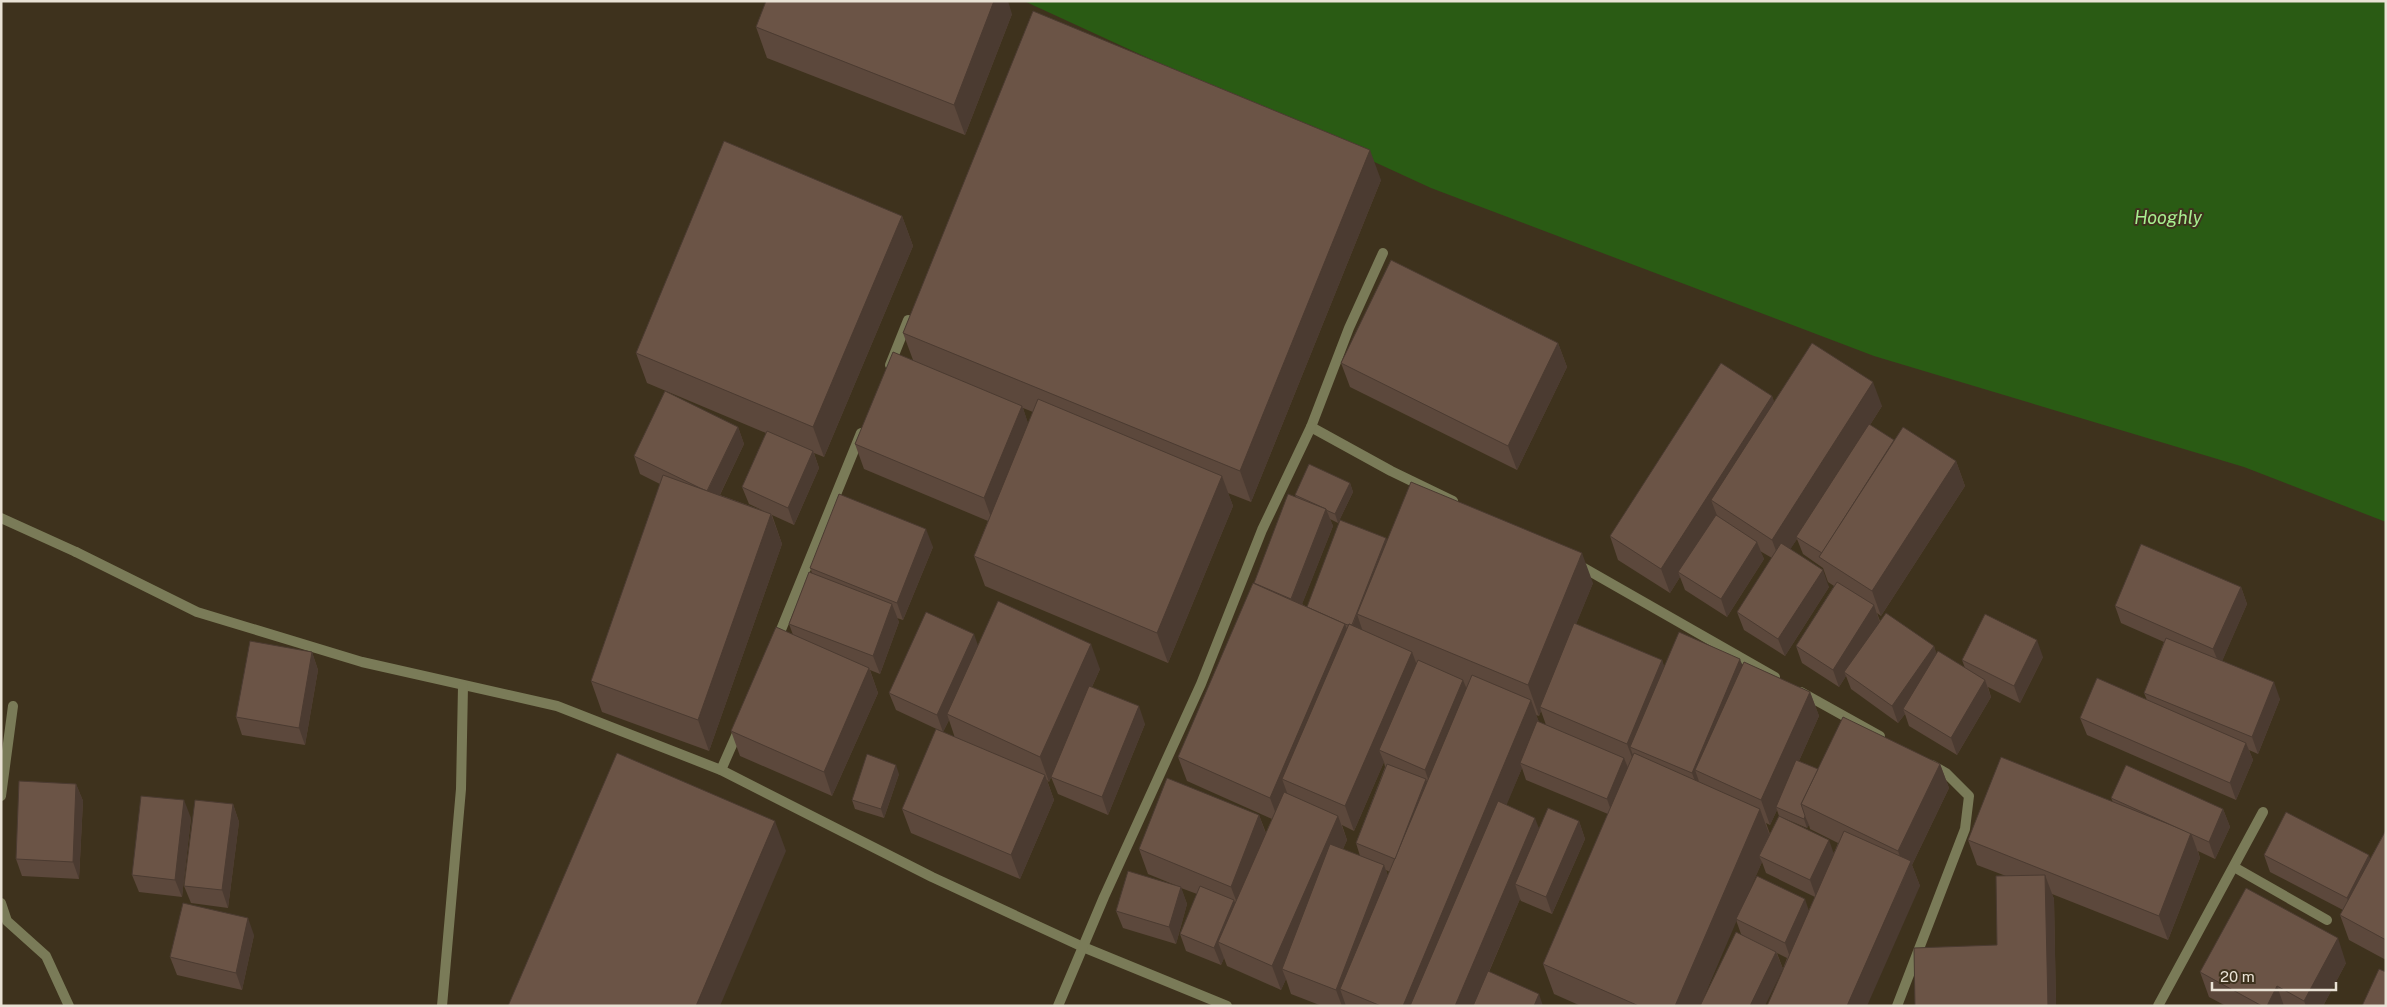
<svg xmlns="http://www.w3.org/2000/svg" width="2387" height="1007" viewBox="0 0 2387 1007" font-family="'Public Sans',sans-serif">
<rect width="100%" height="100%" fill="#3e321d"/>
<polygon fill="#2a5b14" points="1024,1 2386,1 2386,522 2244,467 1874,356 1431,188"/>
<g fill="none" stroke-linecap="round" stroke-linejoin="round">
<polyline stroke="#7a7b58" stroke-width="10" points="1,518 76,552"/>
<g stroke="#7a7b58" stroke-width="10">
<polyline points="1383,253 1349,328 1311,427 1391,471 1453,501"/>
<polyline points="890,365 908,320"/>
<polyline points="76,552 197,612 362,662 557,706 721,770 932,877 1083,947 1227,1006"/>
<polyline points="1577,564 1775,677"/>
<polyline points="776,642 861,433"/>
<polyline points="1801,692 1880,736"/>
<polyline points="721,770 739,729"/>
<polyline points="1,796 13,706"/>
<polyline points="2234,867 2327,920"/>
<polyline points="1,903 7,921 46,956 69,1006"/>
<polyline points="442,1006 461,789 463,686"/>
<polyline points="1058,1006 1104,897 1201,684 1262,530 1311,427"/>
<polyline points="1897,1006 1965,829 1969,796 1946,773 1932,765"/>
<polyline points="2158,1006 2263,812"/>
</g>
</g>
<g fill="#5c483c" fill-rule="evenodd">
<polygon points="1012,14 965,135 767,58 756,27"/>
<path d="M 1381,180 L 1251,502 L 1228,493 L 1233,506 L 1168,663 L 985,586 L 974,556 L 988,521 L 864,469 L 855,444 L 913,360 L 903,333 ZM 1023,408 L 1033,412 L 1028,424 Z"/>
<polygon points="902,216 913,246 824,457 814,453 819,468 794,525 772,515 782,544 709,751 602,712 591,681 660,484 640,474 634,456 738,427 744,444 720,495 764,511 749,504 742,487 766,433 647,383 636,353"/>
<polygon points="1558,343 1567,367 1517,470 1350,387 1341,363"/>
<polygon points="1772,396 1774,402 1882,406 1870,425 1894,440 1956,461 1965,486 1881,616 1877,613 1880,621 1934,646 1936,653 1965,668 1962,660 2043,657 2020,703 1988,687 1991,697 1957,755 1909,726 1905,714 1898,723 1851,689 1846,676 1839,687 1802,663 1796,646 1834,586 1828,582 1823,568 1803,554 1797,539 1790,549 1829,587 1785,656 1744,630 1737,612 1772,558 1760,551 1764,559 1727,617 1685,590 1680,577 1670,593 1618,560 1610,536"/>
<path d="M 1350,483 L 1353,492 L 1338,523 L 1330,519 L 1333,526 L 1302,604 L 1307,607 L 1386,538 L 1387,541 L 1593,583 L 1576,624 L 1662,660 L 1664,667 L 1742,664 L 1810,692 L 1819,716 L 1799,761 L 1818,769 L 1940,764 L 1949,788 L 1912,865 L 1920,886 L 1783,969 L 1741,934 L 1736,920 L 1700,1006 L 1581,1006 L 1554,994 L 1543,964 L 1608,814 L 1526,780 L 1522,768 L 1506,805 L 1539,828 L 1579,821 L 1585,839 L 1552,914 L 1521,901 L 1520,899 L 1489,972 L 1543,1006 L 1322,1006 L 1291,994 L 1286,979 L 1281,990 L 1227,966 L 1224,958 L 1221,965 L 1186,951 L 1180,934 L 1197,894 L 1181,888 L 1187,904 L 1176,944 L 1123,928 L 1116,911 L 1175,885 L 1148,874 L 1139,849 L 1259,815 L 1266,833 L 1272,819 L 1187,781 L 1178,757 L 1296,497 L 1295,495 ZM 1541,711 L 1546,725 L 1539,722 L 1536,715 L 1539,716 ZM 1384,762 L 1385,767 L 1356,843 L 1360,856 L 1343,849 L 1347,840 L 1342,825 L 1354,831 ZM 1777,810 L 1779,816 L 1770,834 L 1766,823 L 1770,825 ZM 1781,817 L 1807,828 L 1809,825 L 1810,829 L 1838,843 L 1834,853 ZM 1762,862 L 1766,873 L 1815,897 L 1809,910 L 1744,902 ZM 1386,870 L 1390,872 L 1388,876 ZM 1777,953 L 1787,958 L 1783,969 Z"/>
<polygon points="933,547 903,620 897,618 899,622 880,674 870,670 878,693 832,796 740,756 731,731 793,635 789,624 812,573 810,568"/>
<polygon points="2241,587 2247,604 2222,661 2280,699 2258,754 2249,750 2253,760 2236,800 2087,735 2080,718 2147,700 2144,693 2164,642 2121,623 2115,606"/>
<polygon points="978,646 1100,669 1092,687 1145,724 1108,815 1058,794 1051,777 1053,773 1049,782 1047,780 1054,800 1020,879 911,833 902,809 955,738 949,720 943,732 896,710 889,693"/>
<polygon points="312,652 318,670 305,745 242,735 236,717"/>
<polygon points="899,774 884,818 855,809 852,800"/>
<polygon points="76,784 83,801 79,879 22,876 16,859"/>
<polygon points="2111,798 2223,809 2230,827 2215,859 2198,851 2200,858 2168,940 2052,894 2054,899 2056,1006 1997,945 2006,876 1977,865 1968,840 2113,802"/>
<polygon points="233,804 239,822 228,908 191,903 184,886"/>
<polygon points="191,818 182,897 139,892 132,875"/>
<polygon points="2386,830 2386,960 2349,940 2340,915 2343,910 2270,872 2264,855 2370,859"/>
<polygon points="254,935 242,990 177,975 170,957"/>
<polygon points="2346,963 2323,1006 2226,1006 2209,997 2200,972"/>
</g>
<g fill="#4b3b31">
<polygon points="994,1 1008,1 1012,14 965,135 954,105"/>
<polygon points="1370,150 1381,180 1251,502 1240,471"/>
<polygon points="902,216 913,246 824,457 813,427"/>
<polygon points="1558,343 1567,367 1517,470 1508,446"/>
<polygon points="1873,382 1882,406 1798,538 1796,537 1797,539 1781,564 1772,540"/>
<polygon points="1772,396 1781,420 1711,500 1718,518 1678,572 1680,577 1670,593 1661,569"/>
<polygon points="1022,406 1031,431 993,523 984,498"/>
<polygon points="738,427 744,444 713,509 707,492"/>
<polygon points="813,451 819,468 794,525 788,508"/>
<polygon points="1956,461 1965,486 1881,616 1872,591"/>
<polygon points="1222,476 1233,506 1168,663 1157,633"/>
<polygon points="1350,483 1353,492 1338,523 1335,514"/>
<polygon points="1326,509 1333,526 1297,617 1291,600"/>
<polygon points="771,514 782,544 709,751 698,720"/>
<polygon points="926,529 933,547 903,620 897,603"/>
<polygon points="1386,538 1392,555 1357,614 1363,632 1352,627"/>
<polygon points="1757,542 1764,559 1727,617 1721,599"/>
<polygon points="1582,553 1593,583 1542,708 1540,707 1541,711 1539,716 1528,685"/>
<polygon points="1823,570 1829,587 1785,656 1778,639"/>
<polygon points="2241,587 2247,604 2220,666 2213,649"/>
<polygon points="892,604 899,622 880,674 873,656"/>
<polygon points="1874,605 1880,623 1844,672 1846,676 1839,687 1833,670"/>
<polygon points="1345,624 1354,648 1282,779 1289,798 1279,822 1270,798"/>
<polygon points="974,634 980,651 947,714 949,720 943,732 937,715"/>
<polygon points="2037,640 2043,657 2020,703 2014,686"/>
<polygon points="1091,644 1100,669 1049,782 1040,757"/>
<polygon points="1934,646 1940,664 1903,709 1905,714 1898,723 1892,706"/>
<polygon points="312,652 318,670 305,745 299,728"/>
<polygon points="1412,652 1421,676 1379,750 1384,762 1354,831 1345,806"/>
<polygon points="1740,659 1749,683 1695,770 1703,793 1701,798 1692,773"/>
<polygon points="1662,660 1671,685 1630,747 1637,766 1636,768 1627,744"/>
<polygon points="869,668 878,693 832,796 824,772"/>
<polygon points="1463,680 1470,697 1431,788 1425,770"/>
<polygon points="1985,680 1991,697 1957,755 1951,738"/>
<polygon points="2274,682 2280,699 2258,754 2252,737"/>
<polygon points="1810,692 1819,716 1778,808 1776,807 1777,810 1770,825 1761,800"/>
<polygon points="1531,700 1540,725 1520,763 1522,768 1423,1006 1403,1006"/>
<polygon points="1139,706 1145,724 1108,815 1102,797"/>
<polygon points="2246,743 2253,760 2236,800 2230,783"/>
<polygon points="1624,758 1631,775 1613,816 1607,799"/>
<polygon points="1940,764 1949,788 1912,865 1920,886 1867,1006 1847,1006 1906,873 1898,851"/>
<polygon points="896,765 899,774 884,818 881,809"/>
<polygon points="1045,775 1054,800 1020,879 1011,855"/>
<polygon points="1426,779 1433,797 1395,859"/>
<polygon points="76,784 83,801 79,879 73,862"/>
<polygon points="184,800 191,818 182,897 175,880"/>
<polygon points="233,804 239,822 228,908 222,890"/>
<polygon points="1760,809 1771,839 1759,856 1762,862 1700,1006 1675,1006"/>
<polygon points="2223,809 2230,827 2215,859 2209,842"/>
<polygon points="1259,815 1268,840 1240,911 1231,887"/>
<polygon points="1338,816 1347,840 1289,972 1282,969 1286,979 1281,990 1272,966"/>
<polygon points="1805,816 1809,825 1807,828 1804,819"/>
<polygon points="1535,818 1544,842 1515,884 1520,899 1474,1006 1455,1006"/>
<polygon points="775,821 786,851 720,1006 696,1006"/>
<polygon points="1579,821 1585,839 1552,914 1546,897"/>
<polygon points="2191,833 2200,858 2168,940 2159,916"/>
<polygon points="1829,840 1835,857 1816,897 1810,880"/>
<polygon points="2369,855 2375,873 2353,915 2347,898"/>
<polygon points="1384,865 1393,890 1340,989 1346,1006 1342,1006 1336,990"/>
<polygon points="2045,875 2054,899 2056,1006 2048,1006"/>
<polygon points="1181,887 1187,904 1176,944 1169,927"/>
<polygon points="1805,899 1811,917 1791,960 1785,943"/>
<polygon points="1234,900 1241,918 1218,942 1224,958 1221,965 1214,948"/>
<polygon points="248,918 254,935 242,990 236,973"/>
<polygon points="2338,938 2346,963 2323,1006 2306,1006 2304,1001"/>
<polygon points="1776,952 1783,969 1765,1006 1750,1006"/>
<polygon points="2277,986 2284,1006 2267,1006"/>
<polygon points="1539,994 1543,1006 1534,1006"/>
</g>
<g fill="#6b5446" stroke="#4b3b31">
<polygon points="766,1 994,1 954,105 756,27"/>
<polygon points="1033,11 1370,150 1240,471 903,333"/>
<polygon points="724,141 902,216 813,427 636,353"/>
<polygon points="1391,260 1558,343 1508,446 1341,363"/>
<polygon points="1812,343 1873,382 1772,540 1711,500"/>
<polygon points="893,352 1022,406 984,498 855,444"/>
<polygon points="1721,363 1772,396 1661,569 1610,536"/>
<polygon points="665,391 738,427 707,491 700,488 634,456"/>
<polygon points="1038,399 1222,476 1157,633 974,556"/>
<polygon points="1869,424 1894,440 1822,553 1796,537"/>
<polygon points="1903,427 1956,461 1872,591 1819,557"/>
<polygon points="767,431 813,451 788,508 742,487"/>
<polygon points="1309,464 1350,483 1335,514 1326,510 1326,509 1295,495"/>
<polygon points="663,475 771,514 698,720 591,681"/>
<polygon points="1411,482 1582,553 1528,685 1357,614"/>
<polygon points="839,494 926,529 897,603 810,568"/>
<polygon points="1288,494 1326,509 1291,599 1254,583"/>
<polygon points="1716,515 1757,542 1721,599 1678,572"/>
<polygon points="1340,520 1386,538 1352,625 1349,624 1348,625 1345,624 1307,607"/>
<polygon points="1781,543 1823,570 1778,639 1737,612"/>
<polygon points="2141,544 2241,587 2213,649 2115,606"/>
<polygon points="809,572 892,604 873,656 789,624"/>
<polygon points="1837,582 1874,605 1833,670 1796,646"/>
<polygon points="1253,583 1345,624 1270,798 1178,757"/>
<polygon points="998,601 1091,644 1040,757 947,714"/>
<polygon points="926,612 974,634 937,715 889,693"/>
<polygon points="1886,613 1934,646 1892,706 1844,672"/>
<polygon points="1985,614 2037,640 2014,686 1962,660"/>
<polygon points="1574,623 1662,660 1627,744 1540,707"/>
<polygon points="1349,624 1412,652 1345,806 1282,779"/>
<polygon points="776,627 869,668 824,772 731,731"/>
<polygon points="1679,632 1740,659 1692,773 1630,747"/>
<polygon points="2166,638 2274,682 2252,737 2144,693"/>
<polygon points="250,641 312,652 299,728 236,717"/>
<polygon points="1938,651 1985,680 1951,738 1903,709"/>
<polygon points="1418,660 1463,680 1425,770 1379,750"/>
<polygon points="1744,662 1810,692 1761,800 1695,770"/>
<polygon points="1472,675 1531,700 1403,1006 1381,1006 1340,989"/>
<polygon points="2097,678 2246,743 2230,783 2080,718"/>
<polygon points="1089,686 1139,706 1102,797 1051,777"/>
<polygon points="1843,717 1940,764 1898,851 1801,804"/>
<polygon points="1537,721 1624,758 1607,799 1520,763"/>
<polygon points="936,729 1045,775 1011,855 902,809"/>
<polygon points="617,753 775,821 696,1006 508,1006"/>
<polygon points="1634,753 1760,809 1675,1006 1639,1006 1543,964"/>
<polygon points="867,754 896,765 881,809 852,800"/>
<polygon points="2001,757 2191,833 2159,916 1968,840"/>
<polygon points="1796,760 1818,769 1801,804 1805,816 1804,819 1776,807"/>
<polygon points="1387,764 1426,779 1395,859 1356,843"/>
<polygon points="2126,765 2223,809 2209,842 2111,798"/>
<polygon points="1167,778 1259,815 1231,887 1139,849"/>
<polygon points="19,781 76,784 73,862 16,859"/>
<polygon points="1284,792 1338,816 1272,966 1218,942"/>
<polygon points="141,796 184,800 175,880 132,875"/>
<polygon points="195,800 233,804 222,890 184,886"/>
<polygon points="1498,801 1535,818 1455,1006 1410,1006"/>
<polygon points="1548,808 1579,821 1546,897 1515,884"/>
<polygon points="2286,812 2369,855 2347,898 2264,855"/>
<polygon points="1779,816 1829,840 1810,880 1759,856"/>
<polygon points="2386,830 2386,940 2340,915"/>
<polygon points="1844,831 1911,861 1847,1006 1767,1006"/>
<polygon points="1330,844 1384,865 1336,990 1282,969"/>
<polygon points="1128,871 1181,887 1169,927 1116,911"/>
<polygon points="2045,875 2048,1006 1915,1006 1914,948 1997,945 1996,876"/>
<polygon points="1757,876 1805,899 1785,943 1736,919"/>
<polygon points="1200,886 1234,900 1214,948 1180,934"/>
<polygon points="2246,888 2338,938 2304,1001 2277,986 2267,1006 2262,1006 2200,972"/>
<polygon points="183,903 248,918 236,973 170,957"/>
<polygon points="1736,932 1776,952 1750,1006 1700,1006"/>
<polygon points="2379,969 2386,972 2386,1006 2362,1006"/>
<polygon points="1488,971 1539,994 1534,1006 1473,1006"/>
</g>
<g text-anchor="middle" stroke-width="4" stroke-linejoin="round" paint-order="stroke">
<g font-size="18" font-style="italic" fill="#a8ef90" stroke="#3e321d">
<text x="2168" y="224">Hooghly</text>
</g>
</g>
<rect width="2387" height="1007" fill="none" stroke="#e9e2d5" stroke-width="5"/>
<path d="M2212 982v8h124v-8" fill="none" stroke="#e9e2d5" stroke-width="2.5"/>
<text x="2220" y="982" font-size="15" fill="#e9e2d5" stroke="#3e321d" stroke-width="4" paint-order="stroke">20 m</text>
</svg>
